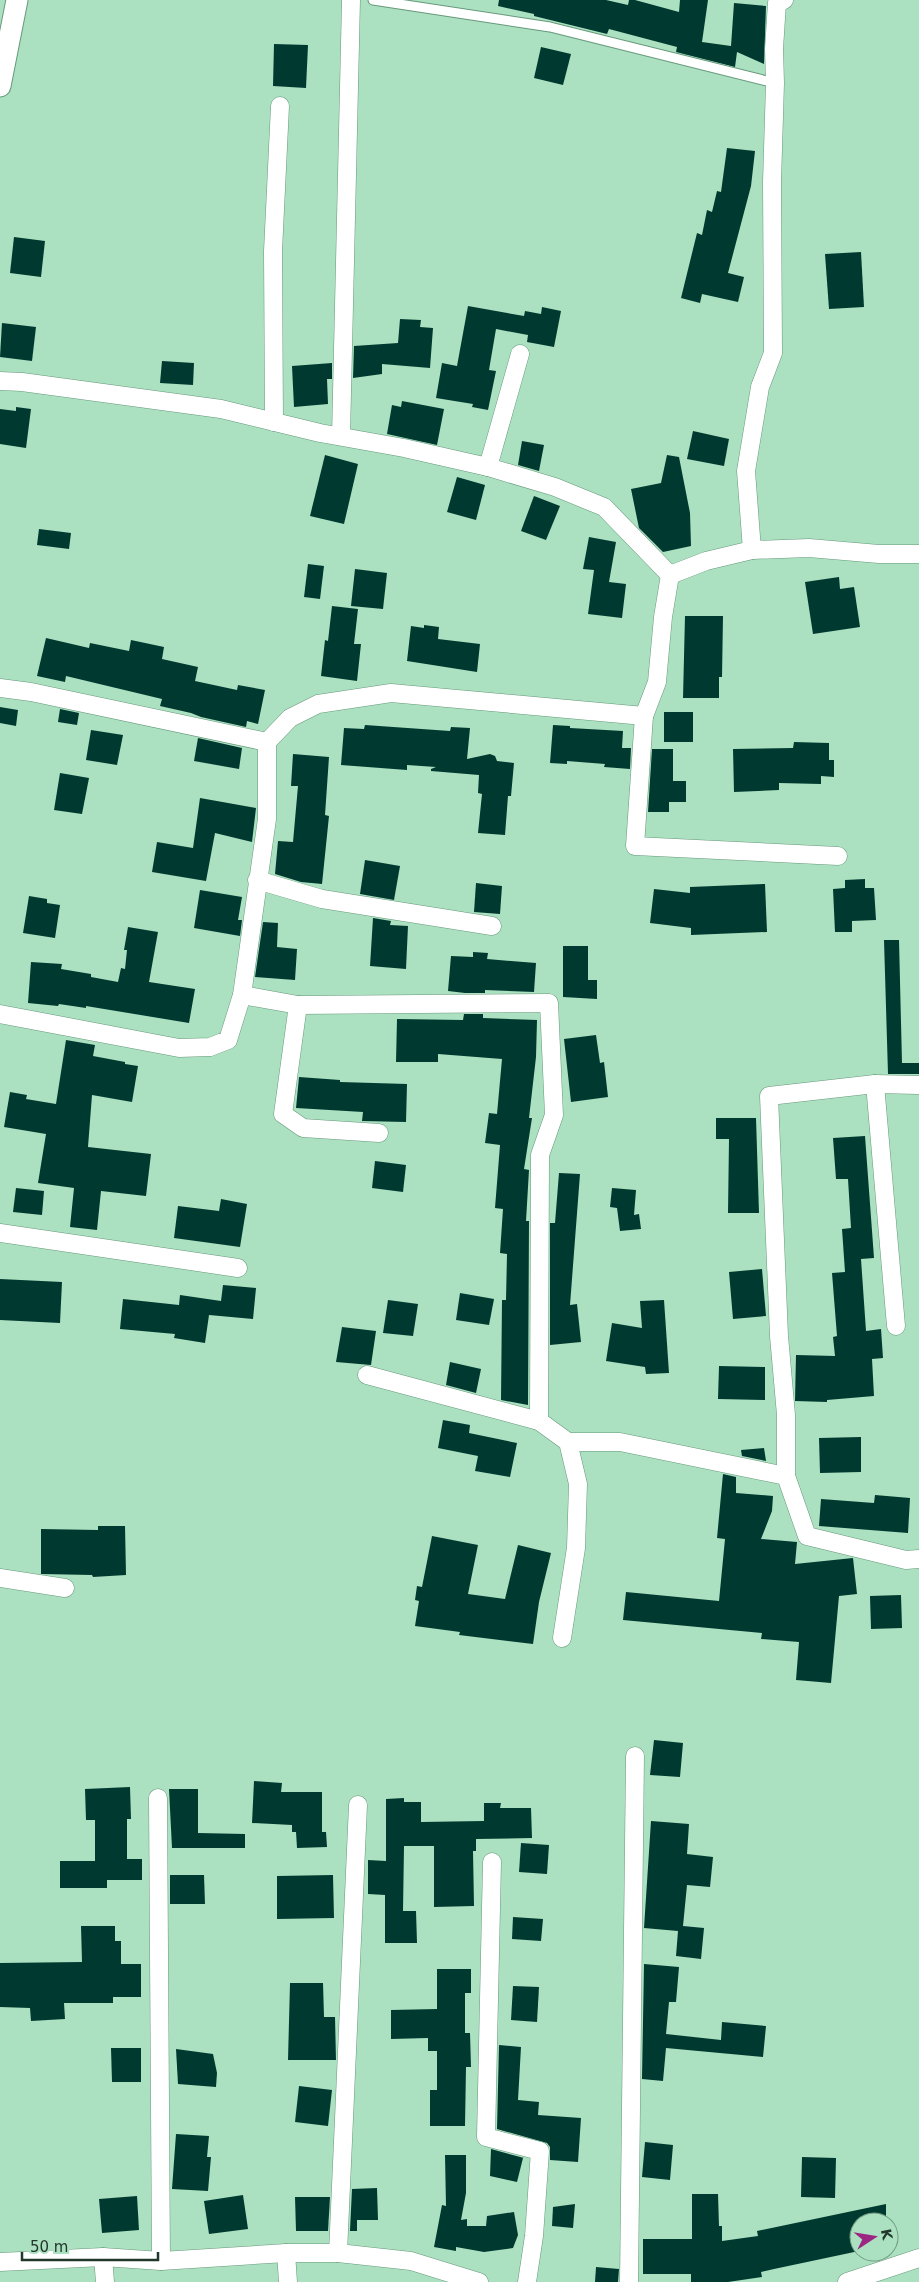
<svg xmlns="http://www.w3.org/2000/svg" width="919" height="2282" viewBox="0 0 919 2282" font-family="'DejaVu Sans',sans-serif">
<rect width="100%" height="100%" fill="#abe0c0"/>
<g fill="#003930">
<polygon points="499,0 606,0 628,5 629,0 635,0 679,12 680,0 708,0 702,42 731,46 734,3 766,6 764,64 737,52 735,67 676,52 677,47 609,29 607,34 534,16 534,14 498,6"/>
<polygon points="274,44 308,45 306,88 273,86"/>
<polygon points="541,47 571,54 563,85 534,78"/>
<polygon points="727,148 755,151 751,186 728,273 744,277 738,302 702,294 700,303 681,298 697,233 702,235 707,210 712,212 717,191 721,192"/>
<polygon points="14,237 45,241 41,277 10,273"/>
<polygon points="861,252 864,307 829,309 825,254"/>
<polygon points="468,306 524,316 525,311 541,314 542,307 561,311 554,347 527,342 528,335 496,329 489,370 496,371 488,410 472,407 473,404 436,398 442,363 457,366"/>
<polygon points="400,319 421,320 420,327 433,328 430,368 382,364 382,374 353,378 354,346 398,343"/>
<polygon points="2,323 36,327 32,361 0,357"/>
<polygon points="162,361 194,363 193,385 160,383"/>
<polygon points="332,363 332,379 327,379 328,404 294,407 292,366"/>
<polygon points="402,401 444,409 437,445 387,434 392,405 401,407"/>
<polygon points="16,407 31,409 26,448 0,444 0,409 16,411"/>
<polygon points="693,431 729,439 724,466 687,459"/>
<polygon points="522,441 544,445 539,471 518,465"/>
<polygon points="325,455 358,464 344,524 310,516"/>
<polygon points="667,455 679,457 690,513 691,546 663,552 639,528 631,489 661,483"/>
<polygon points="457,477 485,485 476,520 447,512"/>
<polygon points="534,496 560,506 546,540 521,531"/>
<polygon points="39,529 71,533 69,549 37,545"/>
<polygon points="589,537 616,542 609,582 626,584 622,618 588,614 594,570 583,569"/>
<polygon points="308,564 324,566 320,599 304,597"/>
<polygon points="355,569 387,573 383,609 351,606"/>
<polygon points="839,577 840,589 854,587 860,627 813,634 805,582"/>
<polygon points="332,606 358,609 354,644 361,644 357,681 321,676 325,640 328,641"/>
<polygon points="685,616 723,616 722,677 719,677 719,698 683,698"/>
<polygon points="424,625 439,627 438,639 480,644 477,672 407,661 411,626 424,628"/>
<polygon points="46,638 89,648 90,643 129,651 131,640 164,647 162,659 198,667 195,681 237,690 238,685 265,690 258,724 247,721 246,727 201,717 191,713 160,706 162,699 66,676 65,682 37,676"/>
<polygon points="0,707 18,710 16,726 0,723"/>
<polygon points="60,709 79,713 77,725 58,722"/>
<rect x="664" y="712" width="29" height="30"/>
<polygon points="365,725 450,731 451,727 470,728 467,759 490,754 495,756 497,761 514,763 511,796 508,796 505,835 478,833 482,794 478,793 479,775 431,771 431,769 436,767 407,765 407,770 341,765 344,728 364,729"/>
<polygon points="553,725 570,726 570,728 623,731 622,748 631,748 630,769 604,767 605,764 567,761 567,764 550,763"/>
<polygon points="91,730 123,735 117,765 86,760"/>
<polygon points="198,738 242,748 239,769 194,761"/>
<polygon points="794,742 829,743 829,760 834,760 834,777 821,776 821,784 779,783 779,790 734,792 733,749 793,748"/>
<polygon points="652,749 673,749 673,781 686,781 686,802 669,802 669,812 648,812"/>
<polygon points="293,754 329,757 325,815 329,816 322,884 301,882 275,874 278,841 293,842 298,786 291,786"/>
<polygon points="60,773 89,778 82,814 54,810"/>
<polygon points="200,798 256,808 252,842 215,833 206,881 152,872 157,842 193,848"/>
<polygon points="365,860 400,866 394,900 360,894"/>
<polygon points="865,879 865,888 874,888 876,920 852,921 852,932 835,932 833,889 845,888 845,880"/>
<polygon points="476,883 502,886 500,914 474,912"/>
<polygon points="765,884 767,932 691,935 691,928 650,923 654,889 690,893 690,887"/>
<polygon points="200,890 242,897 238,920 242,920 240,936 194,928"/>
<polygon points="29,896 47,899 47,903 60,905 55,938 23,933"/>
<polygon points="373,918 391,921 390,925 408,926 406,969 370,966"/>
<polygon points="263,922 278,923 277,947 297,949 295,980 255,977"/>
<polygon points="128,927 158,932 149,982 195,989 189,1023 86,1006 86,1008 59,1004 58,1006 28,1003 31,962 62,964 61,969 91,974 91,977 118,982 121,968 125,969 127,950 124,950"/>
<polygon points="884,940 899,940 902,1063 919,1063 919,1074 888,1074"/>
<polygon points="563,946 588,946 588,980 597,980 597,999 563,997"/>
<polygon points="473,952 488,953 487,959 536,963 534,992 485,990 485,993 465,993 448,991 451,956 473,957"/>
<polygon points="464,1014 483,1014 483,1018 537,1020 536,1057 529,1118 532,1118 524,1169 529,1170 526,1221 529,1221 528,1405 501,1400 502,1300 506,1300 507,1254 500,1253 503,1209 495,1208 500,1145 485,1143 489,1113 497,1114 502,1059 438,1054 438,1062 396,1062 397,1019 463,1020"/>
<polygon points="596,1035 600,1063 604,1062 608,1097 571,1102 564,1039"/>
<polygon points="66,1040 95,1045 93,1056 125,1062 125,1064 138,1066 132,1102 92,1095 88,1147 151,1154 146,1196 101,1191 97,1230 70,1227 74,1188 38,1183 46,1134 4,1127 10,1092 27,1095 26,1099 56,1104"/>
<polygon points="299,1077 340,1080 340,1082 407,1084 406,1122 362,1121 363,1112 296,1108"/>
<polygon points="716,1118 756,1118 759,1213 728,1213 729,1139 716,1139"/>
<polygon points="865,1136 874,1258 861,1259 866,1331 881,1329 883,1358 872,1359 874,1396 827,1400 827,1402 795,1401 796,1355 835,1356 833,1337 837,1336 832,1273 845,1272 842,1229 851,1228 848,1179 836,1179 833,1138"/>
<polygon points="375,1161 406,1165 403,1192 372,1188"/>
<polygon points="559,1173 580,1174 570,1305 577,1304 581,1342 550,1345 550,1223 555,1223"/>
<polygon points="16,1188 44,1191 42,1215 13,1212"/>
<polygon points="612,1188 636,1190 634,1215 639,1214 641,1229 620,1231 617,1208 610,1207"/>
<polygon points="221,1199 247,1204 240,1247 174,1238 178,1206 219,1211"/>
<polygon points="762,1269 766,1316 733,1319 729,1272"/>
<polygon points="0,1279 62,1282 60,1323 0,1320"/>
<polygon points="223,1285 256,1288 253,1319 209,1315 205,1343 174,1338 175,1334 120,1329 123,1299 179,1305 180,1295 221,1301"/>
<polygon points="460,1293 494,1299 489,1325 456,1320"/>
<polygon points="388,1300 418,1304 413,1336 383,1333"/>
<polygon points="664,1300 669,1373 646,1374 645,1367 606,1361 612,1323 642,1328 640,1301"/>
<polygon points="342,1327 376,1331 371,1365 336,1362"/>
<polygon points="450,1362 481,1369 476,1393 446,1385"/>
<polygon points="719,1366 765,1367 765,1400 718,1399"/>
<polygon points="443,1420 470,1425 469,1433 517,1443 510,1477 475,1471 478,1456 438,1448"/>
<polygon points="861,1437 861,1472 820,1473 819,1438"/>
<polygon points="764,1448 766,1461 742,1456 741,1450"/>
<polygon points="723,1474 736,1477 736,1493 773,1496 772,1511 761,1539 797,1542 795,1564 853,1558 857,1594 839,1596 831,1683 796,1680 799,1642 761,1639 762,1633 623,1620 626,1592 719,1601 725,1539 717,1538"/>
<polygon points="875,1495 910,1498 908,1533 819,1526 821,1499 874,1503"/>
<polygon points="98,1526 125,1526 126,1575 93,1577 92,1575 41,1574 41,1529 98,1530"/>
<polygon points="432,1536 478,1545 468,1594 505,1599 518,1545 551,1553 539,1602 533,1644 459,1635 460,1632 415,1626 419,1601 415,1600 417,1586 422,1587"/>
<polygon points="901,1595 902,1628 871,1629 870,1596"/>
<polygon points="654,1740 683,1743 680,1777 650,1775"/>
<polygon points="254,1781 282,1783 281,1792 322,1792 322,1832 326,1832 327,1847 297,1848 296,1832 292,1832 292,1825 252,1823"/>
<polygon points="130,1787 131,1819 127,1819 127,1859 142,1859 142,1880 107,1880 107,1888 60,1888 60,1861 95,1861 95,1820 86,1820 85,1789"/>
<polygon points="169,1789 198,1789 198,1833 245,1834 245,1848 172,1848"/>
<polygon points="404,1798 404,1802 421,1802 421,1822 484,1821 484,1803 501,1803 500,1808 531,1808 532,1838 476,1839 476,1851 473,1851 474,1906 434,1907 434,1846 404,1846 403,1911 416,1911 417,1943 385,1943 385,1895 368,1894 368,1860 386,1861 386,1799"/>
<polygon points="651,1821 689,1824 687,1854 713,1857 710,1887 687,1885 683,1926 704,1928 701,1959 676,1956 678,1931 644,1928"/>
<polygon points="521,1843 549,1845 547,1874 519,1872"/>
<polygon points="170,1875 204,1875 205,1904 170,1904"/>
<polygon points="333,1875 334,1918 277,1919 277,1876"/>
<polygon points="513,1917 543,1919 541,1941 512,1939"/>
<polygon points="81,1926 115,1926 115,1941 121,1941 121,1964 141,1964 141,1997 113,1997 113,2003 64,2003 65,2019 31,2021 30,2008 0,2007 0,1963 82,1962"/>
<polygon points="644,1964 679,1967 676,2002 669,2002 666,2034 721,2040 722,2022 766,2026 763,2057 666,2048 663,2081 642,2079"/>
<polygon points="437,1969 471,1969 471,1993 465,1993 465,2033 470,2033 471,2067 466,2067 465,2126 430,2126 430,2090 437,2090 437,2051 428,2051 428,2038 391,2039 391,2010 437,2009"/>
<polygon points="290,1983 323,1983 324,2017 335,2017 336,2060 288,2060"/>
<polygon points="513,1986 539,1987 537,2022 511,2020"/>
<polygon points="499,2045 521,2047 518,2100 539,2102 538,2115 581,2118 578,2162 550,2160 550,2147 547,2143 497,2129"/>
<polygon points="111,2048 141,2048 141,2082 112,2082"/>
<polygon points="176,2049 213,2054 217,2073 216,2087 178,2084"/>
<polygon points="299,2086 332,2090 328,2126 295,2122"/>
<polygon points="176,2134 209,2136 207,2157 211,2157 208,2191 172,2189"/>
<polygon points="645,2142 673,2145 670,2180 642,2177"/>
<polygon points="491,2149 524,2158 523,2158 517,2182 490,2176"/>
<polygon points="445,2155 466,2155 466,2193 461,2220 467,2219 467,2226 486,2226 487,2216 514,2212 518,2235 513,2248 484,2252 456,2247 456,2251 434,2247 442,2205 446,2206"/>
<polygon points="802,2157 836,2158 835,2198 801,2197"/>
<polygon points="377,2188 378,2220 357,2220 357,2231 350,2231 352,2189"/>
<polygon points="692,2194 718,2194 719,2226 722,2226 722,2241 758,2236 757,2231 886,2204 886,2222 859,2222 859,2251 774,2269 761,2272 762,2277 728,2282 691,2282 691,2274 643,2274 643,2239 692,2239"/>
<polygon points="243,2195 248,2229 209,2234 204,2201"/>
<polygon points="137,2196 139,2230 102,2233 99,2199"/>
<polygon points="295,2197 330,2197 328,2231 296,2231"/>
<polygon points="575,2204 573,2228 552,2226 553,2207"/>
<polygon points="596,2267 619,2269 618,2282 595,2282"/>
</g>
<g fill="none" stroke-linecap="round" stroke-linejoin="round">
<g stroke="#66997b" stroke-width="11">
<polyline id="service" points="373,0 550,27 775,83"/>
</g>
<g stroke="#66997b" stroke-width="19">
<g id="minor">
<polyline points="0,381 22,382 221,409 320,433 404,448 488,467 555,487 604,507 670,575"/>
<polyline points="274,422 273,251 280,106"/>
<polyline points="341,436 351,0"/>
<polyline points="488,467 520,354"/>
<polyline points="752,550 746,471 760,387 773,353 772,182 775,83 774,49 777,3 784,0"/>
<polyline points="0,688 31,692 267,742"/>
<polyline points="644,716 635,846 838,856"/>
<polyline points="257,880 322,899 492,926"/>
<polyline points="242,995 298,1005 549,1003 554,1115 540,1155 539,1421"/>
<polyline points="298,1005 283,1114 303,1128 379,1133"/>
<polyline points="0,1014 179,1048 210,1047 228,1040 242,995 267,819 267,742 290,718 318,704 391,693 644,716 657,682 663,617 670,575 706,561 752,550 809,548 879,554 919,554"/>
<polyline points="875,1084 896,1326"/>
<polyline points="919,1085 875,1084 769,1096 779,1336 786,1415 786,1476 807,1536 906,1560 919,1559"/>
<polyline points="0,1233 238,1268"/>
<polyline points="367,1375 539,1421 568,1442 578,1484 576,1548 562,1638"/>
<polyline points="568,1442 620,1442 786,1476"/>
<polyline points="0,1578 65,1588"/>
<polyline points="158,1798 161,2261"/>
<polyline points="492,1862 486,2137 540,2151 534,2236 527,2282"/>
<polyline points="286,2253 288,2282"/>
<polyline points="338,2253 358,1805"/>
<polyline points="103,2257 105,2282"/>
<polyline points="0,2262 103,2257 161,2261 286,2253 338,2253 411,2261 479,2282"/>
<polyline points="629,2282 635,1756"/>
<polyline points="847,2282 919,2258"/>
</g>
</g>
<g stroke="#66997b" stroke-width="23">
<polyline id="tertiary" points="0,86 17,0"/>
</g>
<use href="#service" stroke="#fff" stroke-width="9"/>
<use href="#minor" stroke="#fff" stroke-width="18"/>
<use href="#tertiary" stroke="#fff" stroke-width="21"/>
</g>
<g transform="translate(874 2237) rotate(78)"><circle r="24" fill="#abe0c0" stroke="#749c84"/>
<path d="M0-4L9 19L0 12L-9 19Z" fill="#9b2783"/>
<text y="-8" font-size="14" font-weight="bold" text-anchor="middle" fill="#22372b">K</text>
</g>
<path d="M22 2252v8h136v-8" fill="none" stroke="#22372b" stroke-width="2.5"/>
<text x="30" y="2252" font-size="15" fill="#22372b" stroke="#abe0c0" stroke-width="4" paint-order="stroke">50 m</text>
</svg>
